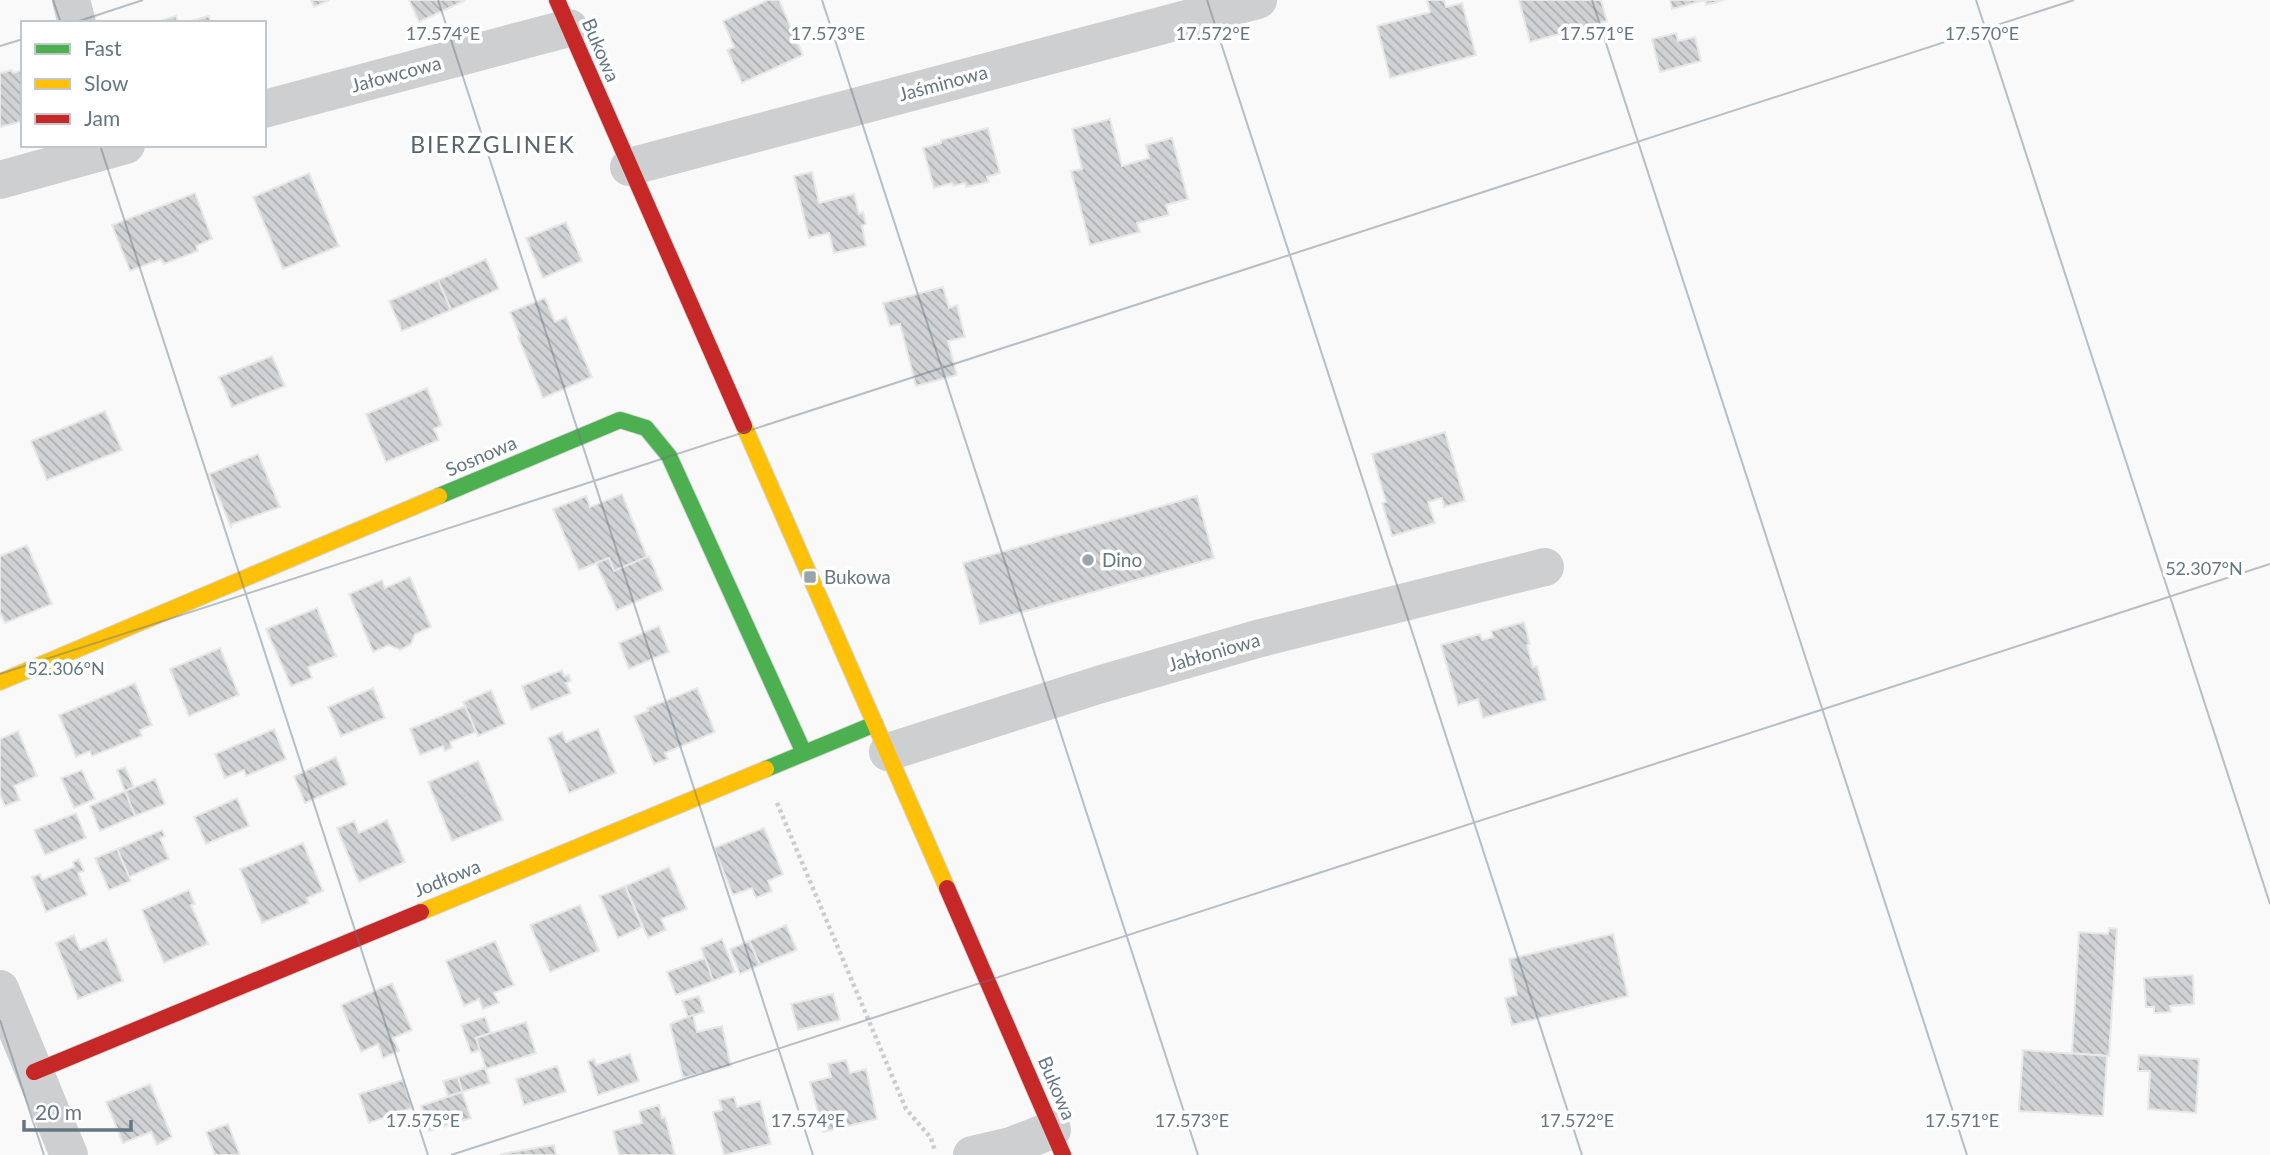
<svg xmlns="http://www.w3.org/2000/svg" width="2270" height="1155" viewBox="0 0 2270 1155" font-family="Lato,sans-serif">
<defs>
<pattern id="building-back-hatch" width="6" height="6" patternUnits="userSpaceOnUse" patternTransform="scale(1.75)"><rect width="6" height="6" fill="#d0d2d3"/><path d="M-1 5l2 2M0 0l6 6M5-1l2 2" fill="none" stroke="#acafb1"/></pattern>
</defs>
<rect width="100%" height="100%" fill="#f9f9f9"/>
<g fill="url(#building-back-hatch)" stroke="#e8e8e8" stroke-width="2">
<polygon points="311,0 330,0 314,7"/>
<polygon points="409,0 466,0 419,22"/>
<polygon points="768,0 779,0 803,55 742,83 727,50 734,47 723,21"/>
<polygon points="1427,0 1444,0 1446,7 1462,3 1476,55 1390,78 1377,26 1430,12"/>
<polygon points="1519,0 1601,0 1607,21 1530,42"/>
<polygon points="1670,0 1724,0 1706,5 1705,0 1672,9"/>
<polygon points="176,16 178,23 152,23"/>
<polygon points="209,16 211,23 184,23"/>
<polygon points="1676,33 1678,41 1695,37 1701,61 1660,72 1652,39"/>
<polygon points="12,70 13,73 23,70 23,121 0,127 0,73"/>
<polygon points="1110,119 1122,166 1149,158 1146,145 1172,138 1188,199 1166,205 1169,215 1137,223 1140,232 1090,245 1071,171 1082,169 1072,129"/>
<polygon points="988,128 1000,173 987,177 989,182 966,187 965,183 953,186 952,183 934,188 923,148 941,143 941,140"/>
<polygon points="812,172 819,203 854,194 859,214 863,212 866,224 862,226 866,246 834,253 829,233 809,238 794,176"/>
<polygon points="309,173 339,246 283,269 253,197"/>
<polygon points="195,193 212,239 196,246 198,251 164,264 161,259 130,271 112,225"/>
<polygon points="566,222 582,261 543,278 526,238"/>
<polygon points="486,259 499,289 451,310 438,280"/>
<polygon points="438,280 451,310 402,331 389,301"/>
<polygon points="943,287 949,308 957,305 965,337 948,341 957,375 916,386 900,324 890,326 883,303"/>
<polygon points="545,298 555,322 566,317 592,377 543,398 518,337 520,336 510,312"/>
<polygon points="272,356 285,386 232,407 219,377"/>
<polygon points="427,388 442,425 434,429 439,440 386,462 366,414"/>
<polygon points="105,411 122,450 47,480 31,441"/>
<polygon points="1445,432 1465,501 1444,507 1442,498 1428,502 1435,523 1392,536 1382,503 1386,502 1372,454"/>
<polygon points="258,454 280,507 232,524 231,527 209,474"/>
<polygon points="622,494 647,557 614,571 609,558 579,570 553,509 586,496 590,507"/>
<polygon points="1197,496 1214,558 980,624 963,563"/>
<polygon points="27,545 52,604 5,623 0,613 0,556"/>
<polygon points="649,556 663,590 617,610 596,563 609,558 614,571"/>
<polygon points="410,577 431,627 415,634 411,644 400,650 389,645 373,652 349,594 382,580 385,588"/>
<polygon points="317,608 336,656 308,667 312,678 291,686 266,629"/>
<polygon points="1524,622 1530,644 1527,645 1533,667 1537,666 1546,700 1483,718 1478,699 1458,705 1441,645 1480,634 1482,640 1493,637 1491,631"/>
<polygon points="659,626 669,652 629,669 619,643"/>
<polygon points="220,648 239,695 189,716 170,669"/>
<polygon points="562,670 564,676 569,675 571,681 566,683 571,693 531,710 522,686"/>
<polygon points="135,683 152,725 140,730 142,736 92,756 90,751 76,757 59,715"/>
<polygon points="373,688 385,718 341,736 328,707"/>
<polygon points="697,688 715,732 665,753 668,759 654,764 634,716 648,711 647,708"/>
<polygon points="491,690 505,724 478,736 463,702"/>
<polygon points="465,706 476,732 450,742 452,748 445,751 443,746 420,755 410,729"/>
<polygon points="274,729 286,759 246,776 244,770 225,778 215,754"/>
<polygon points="598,729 616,773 569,793 548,738 562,732 566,742"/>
<polygon points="18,731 37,776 14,786 20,800 5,806 0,795 0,739"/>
<polygon points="336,757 347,785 305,803 294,776"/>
<polygon points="478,761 503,820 452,841 428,782"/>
<polygon points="125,767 134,787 125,791 117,770"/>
<polygon points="82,770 95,799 74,808 61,778"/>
<polygon points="155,779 165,804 135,816 125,791"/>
<polygon points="125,791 135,816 100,831 90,806"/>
<polygon points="237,798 249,826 206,844 194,817"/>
<polygon points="76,813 86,838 45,855 34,830"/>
<polygon points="387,820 405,862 359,882 337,828 354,821 359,833"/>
<polygon points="764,828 783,874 768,881 772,891 756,898 752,888 733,895 714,848"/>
<polygon points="162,830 165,836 160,838 169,859 129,877 117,849"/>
<polygon points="303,843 323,891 307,898 309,903 262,923 240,869"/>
<polygon points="117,849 131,881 109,890 95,858"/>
<polygon points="79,859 84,871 78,873 87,895 46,912 32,877 40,874 42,880 74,867 73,862"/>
<polygon points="669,867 687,909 661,919 666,930 648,938 625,886"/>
<polygon points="625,886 642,927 618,938 600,896"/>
<polygon points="189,890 195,904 191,905 208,944 164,963 142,910"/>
<polygon points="580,905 599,951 550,972 530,925"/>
<polygon points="786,925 797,950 760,965 749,941"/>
<polygon points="2109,928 2117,929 2109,1056 2072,1053 2079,932 2108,934"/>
<polygon points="1613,934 1628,996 1512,1025 1505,998 1517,995 1509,959"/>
<polygon points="74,935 80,950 106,939 123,981 78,999 56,943"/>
<polygon points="722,939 735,972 713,981 701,948"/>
<polygon points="495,941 514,985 494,993 499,1003 483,1009 479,999 464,1006 446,961"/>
<polygon points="749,941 760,965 740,974 730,949"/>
<polygon points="705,958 713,981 676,995 667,972"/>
<polygon points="2193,975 2194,1004 2170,1006 2171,1012 2154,1013 2154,1007 2146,1007 2144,978"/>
<polygon points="392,983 412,1030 393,1038 399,1051 383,1058 378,1044 361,1052 341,1005"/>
<polygon points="833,994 840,1020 798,1030 791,1004"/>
<polygon points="699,996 704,1012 688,1017 682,1001"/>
<polygon points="693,1015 697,1032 722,1026 731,1066 683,1078 670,1024"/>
<polygon points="485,1017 491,1033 476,1038 480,1050 471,1053 461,1025"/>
<polygon points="526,1022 536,1053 486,1069 476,1038"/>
<polygon points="2023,1050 2107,1056 2103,1116 2019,1111"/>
<polygon points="630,1054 639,1081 598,1095 588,1061 594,1059 596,1065"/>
<polygon points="2139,1055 2199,1059 2196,1113 2148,1109 2150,1071 2138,1071"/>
<polygon points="846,1060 850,1073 866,1069 877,1119 823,1132 810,1082 831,1077 828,1064"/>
<polygon points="557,1066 566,1092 524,1105 516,1079"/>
<polygon points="485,1068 490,1083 462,1092 458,1077"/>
<polygon points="458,1077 462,1092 448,1096 443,1081"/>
<polygon points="403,1080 412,1108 369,1123 359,1094"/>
<polygon points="150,1084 172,1137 157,1145 151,1132 123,1143 106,1102"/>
<polygon points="462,1092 471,1118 429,1131 421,1106"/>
<polygon points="734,1097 737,1107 760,1101 771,1144 724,1155 713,1112 722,1110 719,1100"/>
<polygon points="659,1105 662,1118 665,1117 675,1155 619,1155 613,1131 642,1123 639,1111"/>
<polygon points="228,1124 240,1155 215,1155 206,1132"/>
<polygon points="554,1145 556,1155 501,1155 501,1154"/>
</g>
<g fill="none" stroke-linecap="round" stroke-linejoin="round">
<g stroke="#d5d6d7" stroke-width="18">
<g id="fast">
<polyline points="439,496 620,420 646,428 669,456 804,753"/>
<polyline points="766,769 875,724"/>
</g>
</g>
<g stroke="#d5d6d7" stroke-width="18">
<g id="slow">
<polyline points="744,426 947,888"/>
<polyline points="0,682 439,496"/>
<polyline points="421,912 766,769"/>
</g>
</g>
<g stroke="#d5d6d7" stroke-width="18">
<g id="jam">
<polyline points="557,0 744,426"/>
<polyline points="947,888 1063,1155"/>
<polyline points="34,1072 421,912"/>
</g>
</g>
<polyline stroke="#cbcccd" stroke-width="4.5" stroke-dasharray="3.5 3.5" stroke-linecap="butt" points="777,803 906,1109 931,1138 935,1151"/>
<g stroke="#cecfd0" stroke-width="38">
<polyline points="71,0 77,23"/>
<polyline points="264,109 569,28"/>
<polyline points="629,167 1258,0"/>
<polyline points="0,180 126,145"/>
<polyline points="888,752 1098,685 1257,639 1545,567"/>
<polyline points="0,989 69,1155"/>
<polyline points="972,1155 1011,1146 1052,1130"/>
</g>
<use href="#fast" stroke="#4caf50" stroke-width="16"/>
<use href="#slow" stroke="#ffc107" stroke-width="16"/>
<use href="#jam" stroke="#c62828" stroke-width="16"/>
</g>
<path fill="none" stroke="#657683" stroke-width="2" stroke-opacity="0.45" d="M 53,0 L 61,23M 438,0 L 813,1155M 822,0 L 1198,1155M 1207,0 L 1582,1155M 1592,0 L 1967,1155M 1976,0 L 2270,904M 73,23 L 143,0M 0,46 L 23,39M 100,145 L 428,1155M 0,674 L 2074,0M 0,1020 L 44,1155M 451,1155 L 2270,564"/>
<g fill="#99a4ac" stroke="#fff" stroke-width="2.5">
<circle cx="1088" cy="560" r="7"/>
<rect x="803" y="570" width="14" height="14" rx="3.5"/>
</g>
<g text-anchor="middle" stroke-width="7" stroke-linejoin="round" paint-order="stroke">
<g font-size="19" fill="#657683" stroke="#fff">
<text transform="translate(601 50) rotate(67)" y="7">Bukowa</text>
<text transform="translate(396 74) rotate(-15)" y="7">Jałowcowa</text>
<text transform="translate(943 83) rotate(-15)" y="7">Jaśminowa</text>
<text transform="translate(481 456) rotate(-23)" y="7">Sosnowa</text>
<text transform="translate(1214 652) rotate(-16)" y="7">Jabłoniowa</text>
<text transform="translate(447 878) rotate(-22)" y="7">Jodłowa</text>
<text transform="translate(1057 1088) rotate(67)" y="7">Bukowa</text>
</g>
<g font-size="19" fill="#657683" stroke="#fff" text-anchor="start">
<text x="1102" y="567">Dino</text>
<text x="824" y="584">Bukowa</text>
</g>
<g font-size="23" letter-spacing="2" fill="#57646e" stroke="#fff">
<text x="493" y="153">BIERZGLINEK</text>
</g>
</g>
<g font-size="18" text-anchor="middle" fill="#657683" stroke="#fff" stroke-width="7" stroke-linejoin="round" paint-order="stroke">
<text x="443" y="40">17.574°E</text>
<text x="828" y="40">17.573°E</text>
<text x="1213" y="40">17.572°E</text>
<text x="1597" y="40">17.571°E</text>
<text x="1982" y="40">17.570°E</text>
<text x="2204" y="575">52.307°N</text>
<text x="66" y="675">52.306°N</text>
<text x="423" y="1127">17.575°E</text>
<text x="808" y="1127">17.574°E</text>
<text x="1192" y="1127">17.573°E</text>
<text x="1577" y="1127">17.572°E</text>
<text x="1962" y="1127">17.571°E</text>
</g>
<rect x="21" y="21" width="245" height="126" fill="#ffffff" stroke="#c1c8cd" stroke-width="2"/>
<rect x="35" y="44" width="35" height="10" fill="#4caf50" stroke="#c1c8cd" stroke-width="2"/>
<text x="84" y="56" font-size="21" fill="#657683">Fast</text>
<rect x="35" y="79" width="35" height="10" fill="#ffc107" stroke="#c1c8cd" stroke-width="2"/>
<text x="84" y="91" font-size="21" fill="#657683">Slow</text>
<rect x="35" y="114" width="35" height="10" fill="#c62828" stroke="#c1c8cd" stroke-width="2"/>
<text x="84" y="126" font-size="21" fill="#657683">Jam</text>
<path d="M24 1120v10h107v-10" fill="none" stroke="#657683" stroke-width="3.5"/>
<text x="35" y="1120" font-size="21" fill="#657683" stroke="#ffffff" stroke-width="5" paint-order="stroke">20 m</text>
</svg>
